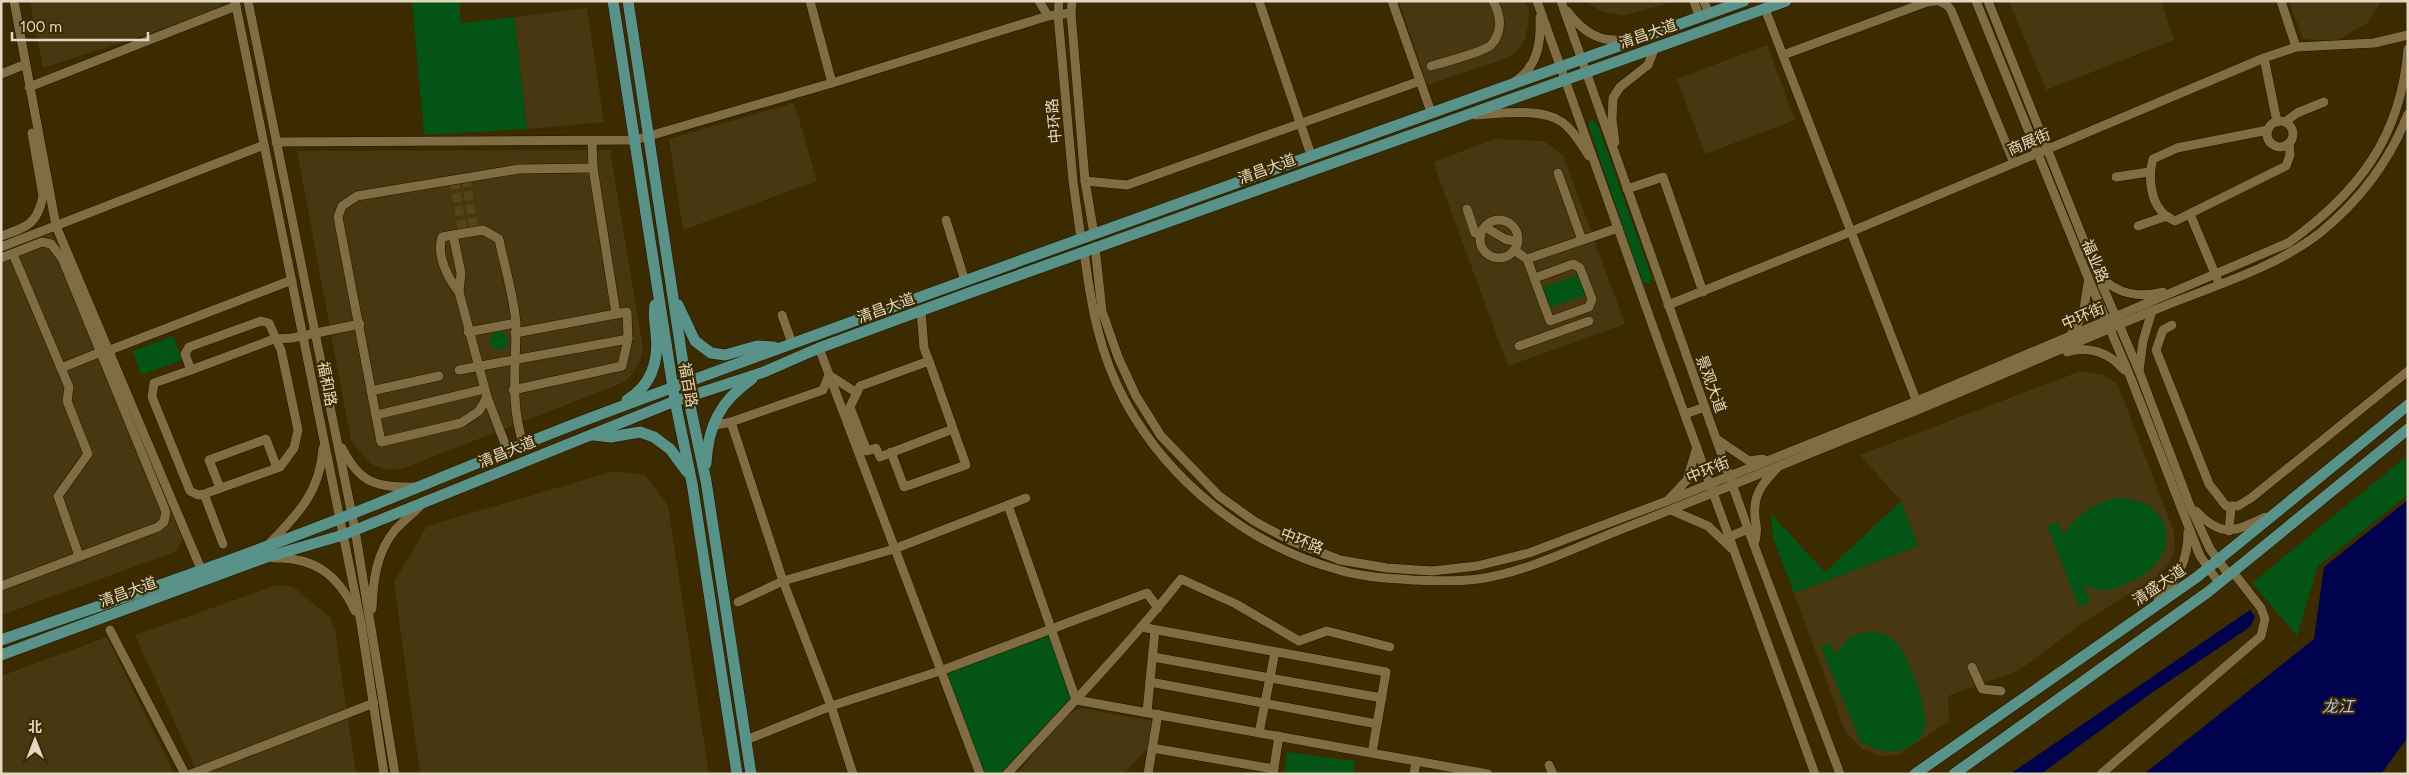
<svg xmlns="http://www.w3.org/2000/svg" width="2409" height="775" viewBox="0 0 2409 775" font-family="Figtree,'Noto Sans SC',sans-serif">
<rect width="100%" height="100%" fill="#3c2b00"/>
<g fill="#483812">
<polygon points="30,1 220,1 221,10 43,68"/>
<polygon points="1399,1 1525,1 1529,12 1528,26 1525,39 1518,50 1507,58 1427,85"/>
<polygon points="1586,1 1675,1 1623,16 1601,11"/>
<polygon points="2009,1 2161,1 2174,40 2046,90"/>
<polygon points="2289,1 2382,1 2367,23 2336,41 2303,39"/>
<polygon points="587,8 604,122 527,129 514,17"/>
<polygon points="1767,45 1795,120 1705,154 1677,79"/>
<polygon points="794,103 817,181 683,230 669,139"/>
<polygon points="1495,139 1544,141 1563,155 1625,324 1508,366 1433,162"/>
<polygon points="610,150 643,349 640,360 630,377 622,383 404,468 387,470 371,464 351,441 297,151"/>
<polygon points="52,233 65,257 183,538 175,552 1,615 1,253"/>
<polygon points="2081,371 2104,375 2118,385 2174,532 2175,549 2169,564 2159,575 2080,625 2018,671 1948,696 1949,721 1900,754 1880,756 1862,749 1845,731 1794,593 1918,546 1901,501 1860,455"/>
<polygon points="614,471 645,475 668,506 709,774 420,774 394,582 427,526"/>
<polygon points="277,585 293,587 330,617 335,631 356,774 198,774 135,635"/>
<polygon points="107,637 173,771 167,774 1,774 1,676"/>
<polygon points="1081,708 1153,721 1149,746 1124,774 1017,774 1066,714"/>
</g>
<g fill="#035415">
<polygon points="412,1 459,1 461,23 514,17 527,129 424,135"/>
<polygon points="1591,119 1597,123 1652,278 1649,284 1642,281 1588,125"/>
<polygon points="1579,274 1587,295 1548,308 1541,288"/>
<circle cx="499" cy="341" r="9"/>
<polygon points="173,336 182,360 141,375 133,351"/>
<polygon points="2408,455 2408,495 2318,566 2297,636 2252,583"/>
<path d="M 2113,498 C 2178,496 2184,562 2128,583 C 2121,586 2113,590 2105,590 C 2098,590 2090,587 2083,585 L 2090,602 L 2079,607 L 2047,526 L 2058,522 L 2064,535 C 2075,515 2091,506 2113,498 Z"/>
<polygon points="1901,501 1918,546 1794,593 1773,538 1771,514 1825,572"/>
<path d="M 1868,632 C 1879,632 1888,635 1896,642 C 1907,652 1929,711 1925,725 C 1919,753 1887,757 1866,744 L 1862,745 L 1821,647 L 1830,643 L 1835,654 L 1850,637 Z"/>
<polygon points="1049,636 1072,696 1000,774 984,774 946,672"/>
<polygon points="1287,752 1355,761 1353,774 1284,774"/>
</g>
<g fill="#01024d">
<polygon points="2408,500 2408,737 2381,774 2144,774 2314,639 2324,567"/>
<polygon points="2250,610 2255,617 2250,627 2150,694 2041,774 2010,774"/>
</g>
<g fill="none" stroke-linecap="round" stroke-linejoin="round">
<g stroke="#55451d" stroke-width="9" stroke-dasharray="9 4.5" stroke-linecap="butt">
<polyline points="466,178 474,231"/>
<polyline points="454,180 463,233"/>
</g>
<g stroke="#1e1502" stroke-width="10">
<g id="minor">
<polyline points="14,1 56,226 201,569"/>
<polyline points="235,1 361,623 384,774"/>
<polyline points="248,1 355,530 395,774"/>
<polyline points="810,1 832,83"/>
<polyline points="1039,1 1048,16"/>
<polyline points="1059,1 1058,15 1073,181 1081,239"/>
<polyline points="1072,1 1071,13 1085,181 1094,234"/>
<polyline points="1259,1 1311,155"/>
<polyline points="1392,1 1431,112"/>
<path d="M 1537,1 C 1629,259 1720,517 1815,774"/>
<polyline points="1561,1 1748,529 1840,774"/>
<polyline points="1694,1 1697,10"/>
<polyline points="1704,1 1709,14"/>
<polyline points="1939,1 1947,5 1951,10 2014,163"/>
<polyline points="1976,1 2089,280 2130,376 2200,556 2219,583"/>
<polyline points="1988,1 2096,271 2139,371 2190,506 2210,549 2229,575"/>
<polyline points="2281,1 2296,47"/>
<polyline points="1765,9 1918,405"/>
<path d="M 1567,11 C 1583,32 1600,44 1628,39"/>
<polyline points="1783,55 1927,2 1935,1"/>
<polyline points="2264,58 2277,122"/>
<path d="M 1431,66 C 1442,63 1485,51 1491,45 C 1503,32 1501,15 1493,1"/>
<polyline points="1,74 21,66"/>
<path d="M 1514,82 C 1538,67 1541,43 1540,17"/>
<polyline points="29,87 236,6"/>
<path d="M 1475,115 C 1499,114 1542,107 1562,122 C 1574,131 1581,144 1589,156"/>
<circle cx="2280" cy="134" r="13"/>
<polyline points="2285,122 2297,113 2324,102"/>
<path d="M 2268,130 L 2177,148 L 2153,159 C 2148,175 2150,199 2162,212 C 2165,216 2171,219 2175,221 L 2286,166 L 2290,155 L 2289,143"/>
<polyline points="276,142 635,140 832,83 1048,16 1071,13"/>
<polyline points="1615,142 1612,120 1613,98 1620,87 1648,65 1655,47"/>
<polyline points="1558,173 1582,240"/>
<polyline points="2116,177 2149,172"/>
<polyline points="1085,181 1127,185 1420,81"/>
<polyline points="1627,189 1663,177 1703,292"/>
<polyline points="1467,209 1475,233 1481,235"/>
<polyline points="2190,214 2218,281"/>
<polyline points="946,220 965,281"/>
<circle cx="1499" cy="239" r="19"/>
<polyline points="2138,226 2167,216"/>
<polyline points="1485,227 1505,239 1518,242"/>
<path d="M 453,235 L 442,237 C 436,256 448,278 459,292"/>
<path d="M 1,236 C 27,227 37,225 43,196 L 32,133"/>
<polyline points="1,247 264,145"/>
<path d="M 1095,247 L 1102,311 L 1118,357 L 1136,396 L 1161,436 L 1219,496 L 1254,521 L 1289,540 L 1340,560 L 1387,568 L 1432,571 L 1477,566 L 1529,553 L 1667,501 L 1917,401 L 2288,243 C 2358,193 2401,137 2408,49"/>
<polyline points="1514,250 1527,259 1550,321 1589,307 1592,299 1580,268 1573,264 1535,278"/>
<path d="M 1084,251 C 1091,305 1099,353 1125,401 C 1169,482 1249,546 1339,570 C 1362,577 1388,578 1412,580 C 1433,581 1456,582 1478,579 C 1523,573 1575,548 1617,531 C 1712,494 1805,455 1900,417 C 1986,382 2071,344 2157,309 C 2212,286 2274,269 2321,232 C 2359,201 2390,160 2408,114"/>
<polyline points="13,254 69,387 67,401 88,454 58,496 79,556"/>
<polyline points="1,258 42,242 51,244 62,258 166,512 164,522 158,527 1,586"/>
<polyline points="1527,259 1618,228"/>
<path d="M 2100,276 C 2118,295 2139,298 2163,292"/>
<polyline points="1668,305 1850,232 2264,58 2296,47 2374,43 2408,35"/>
<polyline points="921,311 924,348 929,361"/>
<polyline points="782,315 792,343"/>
<polyline points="2172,325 2163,330 2156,350 2209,484 2226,506 2238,506 2251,498 2408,371"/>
<polyline points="468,332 516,323"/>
<polyline points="515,333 616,314 593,168 592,141"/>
<polyline points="2070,336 2083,315 2088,283"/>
<polyline points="1519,346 1589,321"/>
<polyline points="819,348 980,774"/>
<polyline points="110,350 292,280"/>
<path d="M 2067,352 C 2089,345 2110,353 2124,370"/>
<polyline points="61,368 101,352"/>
<polyline points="191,370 274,339 292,338 360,324"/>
<polyline points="459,370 628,339"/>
<polyline points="2139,371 2143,341 2152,311"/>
<polyline points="513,390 622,366 628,339 627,312 616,314"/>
<polyline points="371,391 439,376"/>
<polyline points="487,397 507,449"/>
<polyline points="1685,414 1705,407"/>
<polyline points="376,415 484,389"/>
<polyline points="731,422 823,390 829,375 857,393"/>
<polyline points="714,423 716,425 731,422 783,581 831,706 853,774"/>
<polyline points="1718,440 1749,461 1763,459"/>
<path d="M 523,443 C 510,403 516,366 516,325 C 515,300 504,265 499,239 L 483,230 L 453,235 L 461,273 L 459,292 L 487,397 L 479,411 L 461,423 L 381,442 L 338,217 L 342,206 L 357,196 L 519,169 L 593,168"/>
<path d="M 342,448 C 360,484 376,487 414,487"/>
<polyline points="891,452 904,487 966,465 929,361 860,386 850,407 867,451 876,448 880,457 953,429"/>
<polyline points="220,488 209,460 266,439 277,468"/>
<polyline points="204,494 198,495 190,491 152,397 154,383 191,370 185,354 189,347 261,321 269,323 281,350 298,430 294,448 280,467 204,494 223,544"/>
<polyline points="1669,499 1687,480 1697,447"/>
<polyline points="1008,505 1076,700 1488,774"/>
<polyline points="1671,510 1708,526 1731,548"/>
<path d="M 2196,511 C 2221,538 2234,532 2265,517"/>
<polyline points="2229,531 2231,507"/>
<polyline points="1729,537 1748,529"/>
<path d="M 268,545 C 297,515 320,493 323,448"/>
<path d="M 1754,545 C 1760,526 1753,522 1755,506 C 1756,490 1767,479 1777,468"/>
<path d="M 274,558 C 315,557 338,575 355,611"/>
<path d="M 2158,600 C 2178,579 2188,560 2188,532"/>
<polyline points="738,602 783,581 894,549 1026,498"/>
<path d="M 372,609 C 373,581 376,553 395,530 C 403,521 413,514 421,505"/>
<polyline points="1141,627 1386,672 1372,753"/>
<polyline points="110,630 185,774"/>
<polyline points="1153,657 1382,698"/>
<polyline points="1972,667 1982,689 2001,691"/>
<polyline points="1150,682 1377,724"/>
<polyline points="1147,712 1155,630"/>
<polyline points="1259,733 1275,652"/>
<polyline points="746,740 831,706 940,671 1147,593 1158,608"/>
<polyline points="1152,748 1274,769"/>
<polyline points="1549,765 1553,774"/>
<polyline points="191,774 374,703"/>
<path d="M 1007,774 C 1066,710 1127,647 1181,579 L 1236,604 L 1299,641 L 1327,631 L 1390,647"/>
<polyline points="1148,774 1158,714"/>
<polyline points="1273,774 1279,736"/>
<polyline points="1414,774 1416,761"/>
<polyline points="2101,774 2261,636 2265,619 2261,608 2233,572"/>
</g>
</g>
<g stroke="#1e1502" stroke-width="12">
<g id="major">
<polyline points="613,1 675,401 692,483 737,774"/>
<polyline points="628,1 688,396 706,481 751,774"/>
<polyline points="678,305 695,341 711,353 725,355 757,346 774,347"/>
<path d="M 627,400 C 652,385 659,360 656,333 C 655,324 653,314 655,305"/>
<polyline points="593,435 611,437 640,432 654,437 670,449 687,472"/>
<path d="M 706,464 C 708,426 720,401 752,379"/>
<path d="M 1,640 C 89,609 178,580 265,547 C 382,505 495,453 612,410 C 988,270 1366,137 1744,1"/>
<polyline points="1,655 264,558 343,535 675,401 764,372 819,348 969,293 1786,1"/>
<polyline points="1915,774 2197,577 2408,405"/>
<polyline points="1954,774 2208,592 2408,429"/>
</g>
</g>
<use href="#minor" stroke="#816d44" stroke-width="9"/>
<use href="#major" stroke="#599288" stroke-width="11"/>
</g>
<g text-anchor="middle" stroke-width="4.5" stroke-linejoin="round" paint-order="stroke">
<g font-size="15" fill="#e3d9c3" stroke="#3c2b00">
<text transform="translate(1648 34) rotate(-19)" y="5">清昌大道</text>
<text transform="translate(1054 121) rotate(-95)" y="5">中环路</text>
<text transform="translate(2029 142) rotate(-23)" y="5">商展街</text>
<text transform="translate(1267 169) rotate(-20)" y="5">清昌大道</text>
<text transform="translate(2095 261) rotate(67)" y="5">福业路</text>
<text transform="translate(886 308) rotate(-20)" y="5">清昌大道</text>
<text transform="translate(2083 316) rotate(-23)" y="5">中环街</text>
<text transform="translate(327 384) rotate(79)" y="5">福和路</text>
<text transform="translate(1711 384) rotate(70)" y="5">景观大道</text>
<text transform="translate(688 385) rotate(80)" y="5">福百路</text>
<text transform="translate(507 452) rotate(-22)" y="5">清昌大道</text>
<text transform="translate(1708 470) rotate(-22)" y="5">中环街</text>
<text transform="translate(1302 541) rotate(22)" y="5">中环路</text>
<text transform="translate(2159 585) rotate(-34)" y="5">清盛大道</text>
<text transform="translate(128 592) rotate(-20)" y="5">清昌大道</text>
</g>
<g font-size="16" font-style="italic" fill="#b3c7f1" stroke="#3c2b00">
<text x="2338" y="712">龙江</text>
</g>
</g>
<rect width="2409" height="775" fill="none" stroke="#e3d9c3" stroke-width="5"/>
<g transform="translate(35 740)" stroke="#3c2b00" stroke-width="4" paint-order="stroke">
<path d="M0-4L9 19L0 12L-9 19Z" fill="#e3d9c3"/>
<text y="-8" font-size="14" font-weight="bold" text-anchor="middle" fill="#e3d9c3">北</text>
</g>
<path d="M12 32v8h136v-8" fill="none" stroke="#e3d9c3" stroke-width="2.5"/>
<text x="20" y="32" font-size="15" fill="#e3d9c3" stroke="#3c2b00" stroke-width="4" paint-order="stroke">100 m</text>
</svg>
